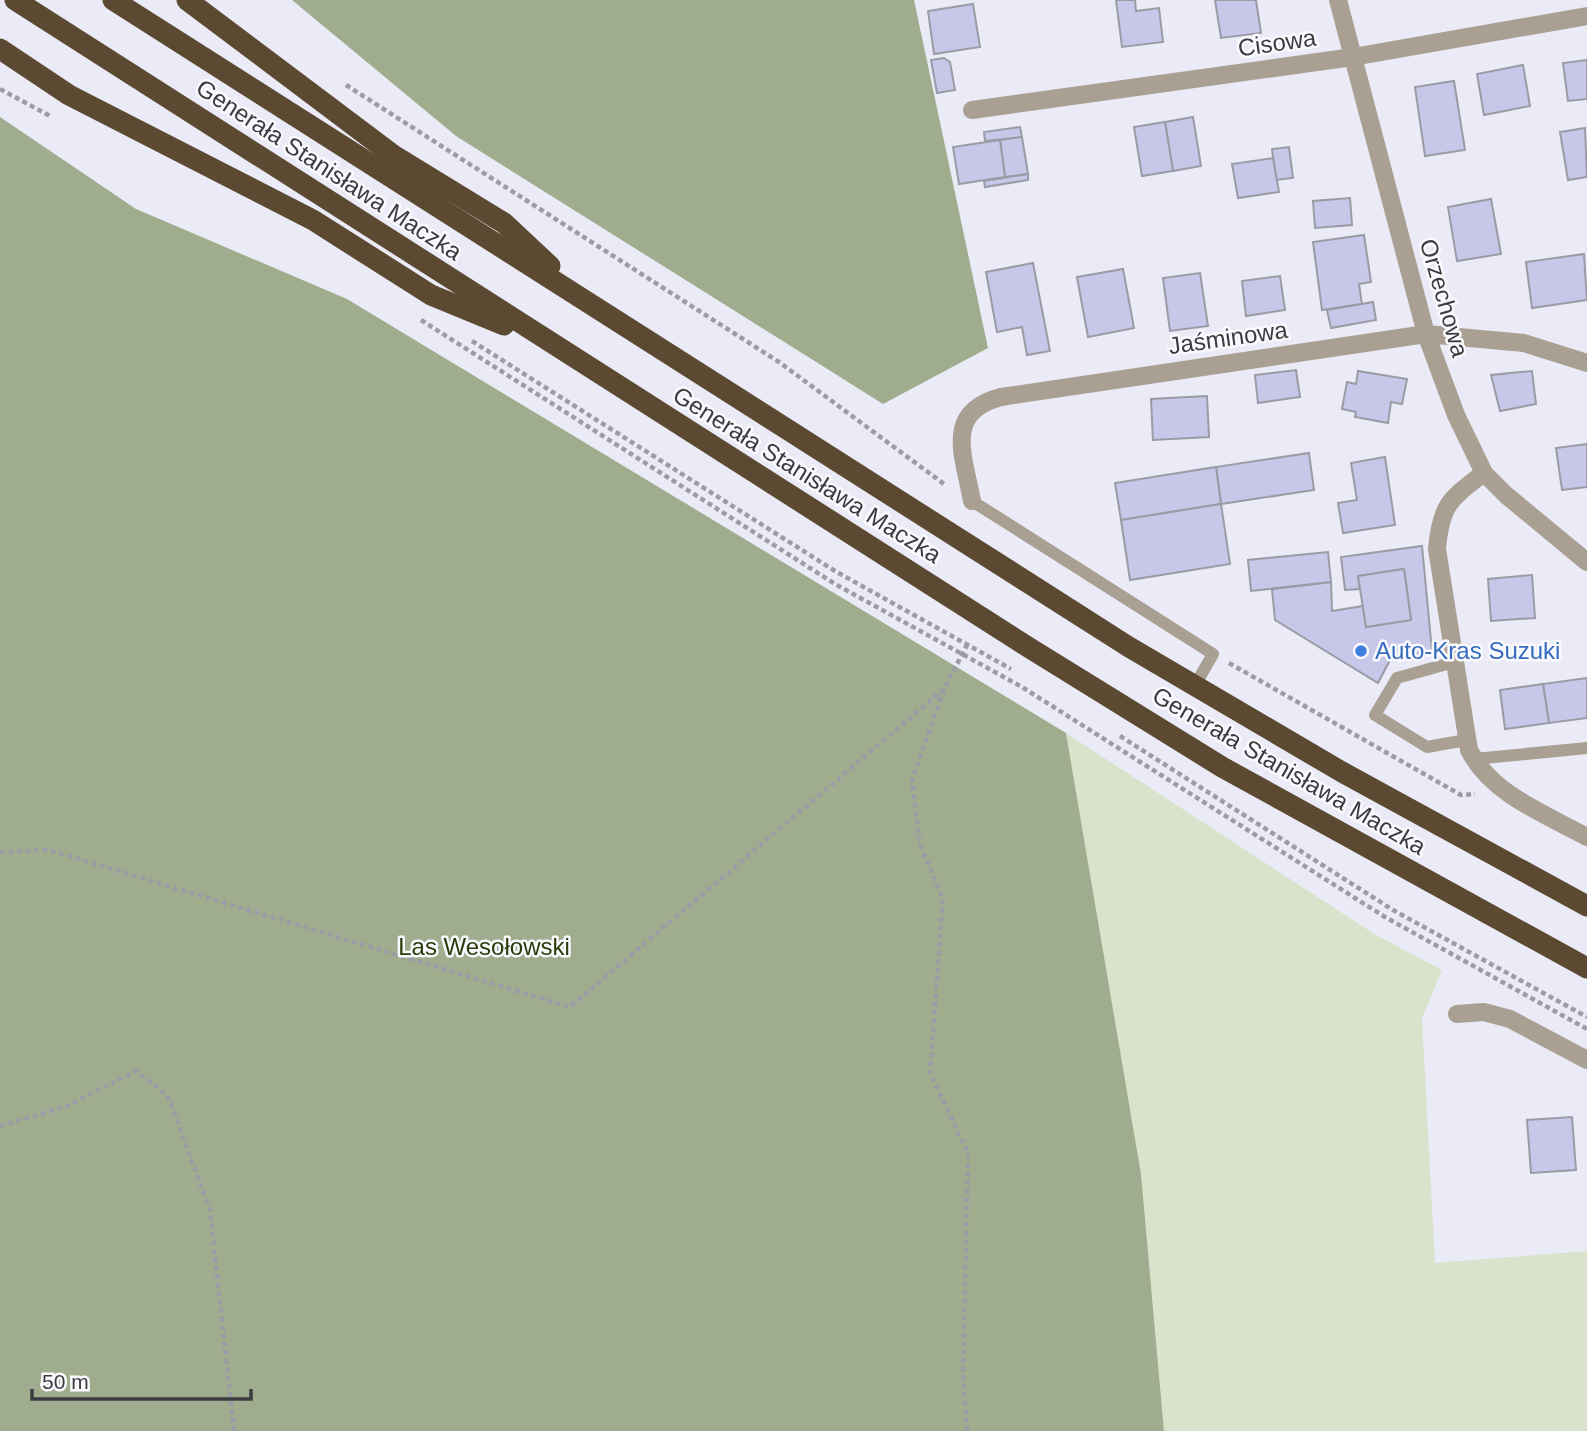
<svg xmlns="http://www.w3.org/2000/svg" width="1587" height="1431" viewBox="0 0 1587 1431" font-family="Arial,sans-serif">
<rect width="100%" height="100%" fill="#ebebf7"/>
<polygon fill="#d9e3cb" points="1066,733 1376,935 1442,970 1422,1018 1435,1263 1587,1251 1587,1431 1164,1431 1141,1174"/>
<g fill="#9fad8e">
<polygon points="292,0 914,0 988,348 883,404 456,136"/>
<polygon points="0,117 136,209 347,299 1066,733 1141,1174 1164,1431 0,1431"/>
</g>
<g fill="#c7c8e9" stroke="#9a9ba5" stroke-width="2">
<polygon points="1116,0 1135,0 1136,11 1159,8 1163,42 1122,47"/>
<polygon points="1215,0 1256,0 1261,33 1221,38"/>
<polygon points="973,4 980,47 934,54 928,11"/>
<polygon points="944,58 950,62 955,90 937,93 931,60"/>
<polygon points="1587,60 1587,99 1568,101 1563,63"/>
<polygon points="1523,65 1530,106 1484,115 1477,74"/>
<polygon points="1454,81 1465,150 1425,156 1415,87"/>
<polygon points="1193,117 1201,166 1173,171 1165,122"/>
<polygon points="1165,122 1173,171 1142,176 1134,127"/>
<polygon points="1020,127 1022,137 985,141 984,132"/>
<polygon points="1585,128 1587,177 1568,180 1560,132"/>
<polygon points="1022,137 1028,174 1005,177 1000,140"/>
<polygon points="1000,140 1005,177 959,184 953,147"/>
<polygon points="1289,147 1293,178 1276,180 1272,149"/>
<polygon points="1273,158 1279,192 1238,198 1232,164"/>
<polygon points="1028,174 1028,180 985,187 984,181"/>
<polygon points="1350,198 1352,225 1315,228 1313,201"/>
<polygon points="1491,199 1501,254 1457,261 1448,207"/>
<polygon points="1364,235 1371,282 1359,284 1362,304 1322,310 1313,242"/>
<polygon points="1584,254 1587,300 1532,308 1526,262"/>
<polygon points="1033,263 1050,351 1027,355 1022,327 997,332 986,272"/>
<polygon points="1123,269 1134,328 1088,337 1077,277"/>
<polygon points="1200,273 1208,326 1170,331 1163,278"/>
<polygon points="1280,276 1285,310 1246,316 1242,281"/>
<polygon points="1373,302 1376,320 1331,328 1327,310"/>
<polygon points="1296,370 1300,397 1258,403 1255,375"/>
<polygon points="1358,371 1407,379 1402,404 1391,402 1388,423 1355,417 1356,412 1342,409 1347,382 1356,384"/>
<polygon points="1532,371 1536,404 1500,411 1491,375"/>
<polygon points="1207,396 1209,437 1153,440 1151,399"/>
<polygon points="1587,444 1587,487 1562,490 1556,448"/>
<polygon points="1309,453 1314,490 1221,504 1216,467"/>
<polygon points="1385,457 1395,525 1343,533 1338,503 1357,500 1351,463"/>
<polygon points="1216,467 1221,504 1121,520 1115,483"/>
<polygon points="1221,504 1230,564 1130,580 1121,520"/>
<polygon points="1422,546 1432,651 1391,658 1378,683 1275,620 1272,589 1331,582 1332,611 1363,606 1366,627 1411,620 1404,569 1358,576 1360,589 1345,590 1341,557"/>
<polygon points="1328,552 1331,582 1251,591 1248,560"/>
<polygon points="1404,569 1411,620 1366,627 1358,576"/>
<polygon points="1532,575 1535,618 1491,621 1488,579"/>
<polygon points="1587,678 1587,718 1549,723 1543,684"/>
<polygon points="1543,684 1549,723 1505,729 1500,690"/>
<polygon points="1572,1117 1576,1170 1531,1173 1527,1120"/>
</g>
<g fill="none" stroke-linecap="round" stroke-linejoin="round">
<g stroke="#9c9ca5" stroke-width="4.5" stroke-dasharray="5 3.5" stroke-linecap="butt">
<polyline points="346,85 779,362 944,484"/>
<polyline points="0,89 52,117"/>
<polyline points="421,320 835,584 1022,687 1385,917 1587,1029"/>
<polyline points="472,341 835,571 1011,669"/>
<polyline points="1229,663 1461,795 1475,794"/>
<polyline points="1120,736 1393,910 1587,1017"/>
<polyline points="0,852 49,850 570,1007 944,689"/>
<polyline points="0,1126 67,1106 136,1071 168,1096 210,1210 234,1431"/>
<polyline points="967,1431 963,1374 968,1153 930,1073 943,899 920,845 912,780 944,689 968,643"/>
</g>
<g stroke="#a9a093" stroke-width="12">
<polyline points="972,501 1213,654 1194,687"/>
<polyline points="1454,662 1397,678 1375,715 1427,747 1466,740"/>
<polyline points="1474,759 1587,748"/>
</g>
<g stroke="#a9a093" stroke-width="18">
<polyline points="1338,0 1426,334 1456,415 1484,473 1506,495 1587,562"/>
<polyline points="972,110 1353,57 1587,16"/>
<path d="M 1484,473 C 1450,499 1441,504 1437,549 L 1469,750 C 1491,794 1545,814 1587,837"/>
<path d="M 972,501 C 964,456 943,412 1001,397 L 1426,334 L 1524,343 L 1587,363"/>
<polyline points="1457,1014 1484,1012 1510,1019 1587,1060"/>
</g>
<g stroke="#5b4a31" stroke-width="21">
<polyline points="15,0 1028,647 1222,767 1587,968"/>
<polyline points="113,0 1129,647 1342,772 1587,906"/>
<polyline points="187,0 393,155 504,223 550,266"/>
<polyline points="0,49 69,95 313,220 431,295 504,325"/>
</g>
</g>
<circle fill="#3f7fe0" stroke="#f9f9fe" stroke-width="2.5" cx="1361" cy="651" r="7"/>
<g text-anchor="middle" stroke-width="5" stroke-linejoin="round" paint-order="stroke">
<g font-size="24" fill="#3c3c40" stroke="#f9f9fe">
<text transform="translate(1277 43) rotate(-8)" y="8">Cisowa</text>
<text transform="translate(329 170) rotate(33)" y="8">Generała Stanisława Maczka</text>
<text transform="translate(1444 298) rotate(74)" y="8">Orzechowa</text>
<text transform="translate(1228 338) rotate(-8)" y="8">Jaśminowa</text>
<text transform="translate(807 475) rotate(32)" y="8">Generała Stanisława Maczka</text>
<text transform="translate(1289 771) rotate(30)" y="8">Generała Stanisława Maczka</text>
</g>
<g font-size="24" fill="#366cbe" stroke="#f9f9fe" text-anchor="start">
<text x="1375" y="659">Auto-Kras Suzuki</text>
</g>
<g font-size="24" fill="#2b3b09" stroke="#f9f9fe">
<text x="484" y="955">Las Wesołowski</text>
</g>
</g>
<path d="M32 1389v10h219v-10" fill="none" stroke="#3c3c40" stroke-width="3.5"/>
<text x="42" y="1389" font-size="21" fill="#3c3c40" stroke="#f9f9fe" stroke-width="5" paint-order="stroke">50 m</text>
</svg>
